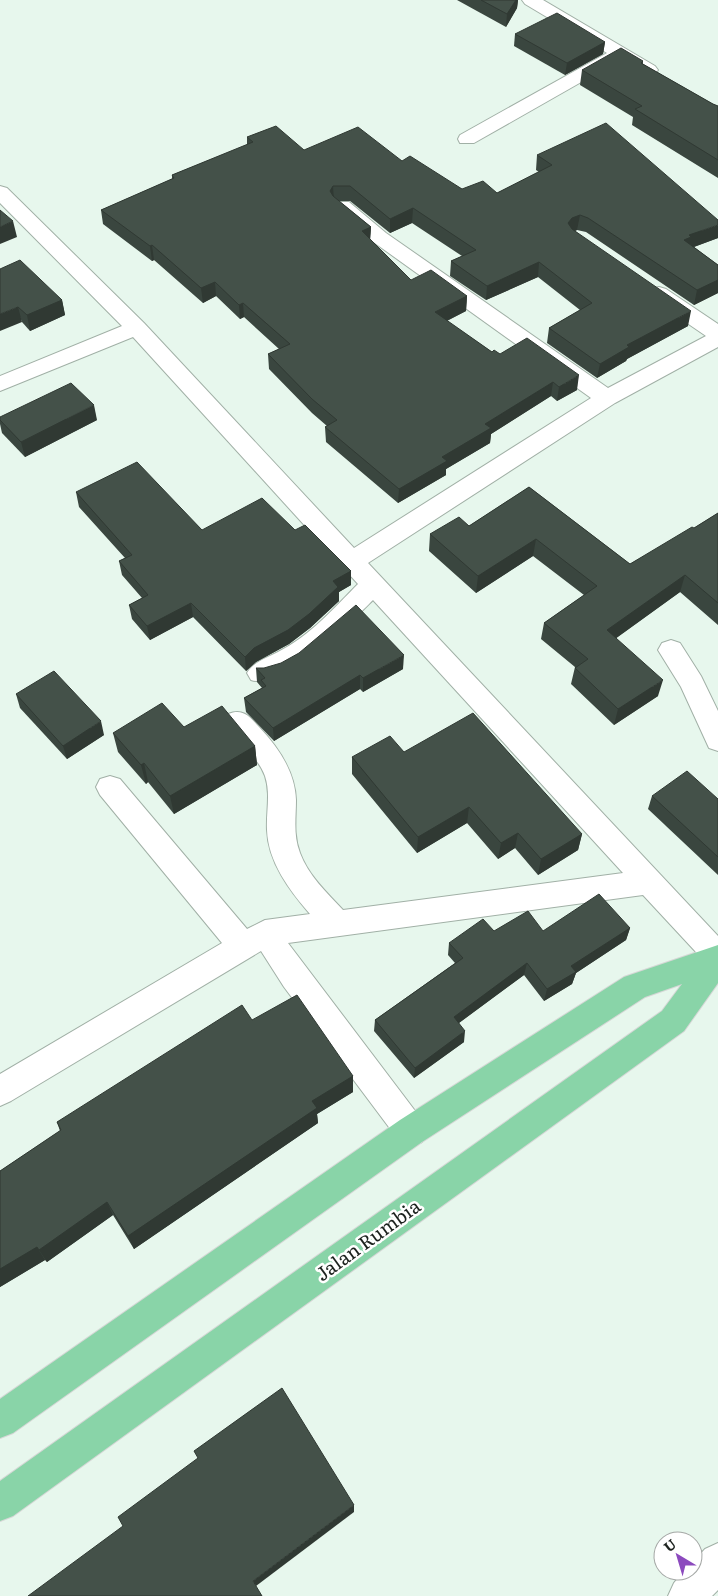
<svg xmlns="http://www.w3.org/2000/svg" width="718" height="1596" viewBox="0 0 718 1596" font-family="Literata,serif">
<rect width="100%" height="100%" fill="#e7f7ed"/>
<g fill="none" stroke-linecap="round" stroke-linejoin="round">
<g stroke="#a1b0a6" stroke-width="2">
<g id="minor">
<path d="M 522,0 L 543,0 L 655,66 L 658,70 L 655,74 C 642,77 631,67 620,60 L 474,143 L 460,143 L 458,139 L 460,135 L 607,53 L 525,4 Z"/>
<path d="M 0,186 L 7,188 L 144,323 L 354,548 L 591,398 L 372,241 L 335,210 L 332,206 L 335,202 L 349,202 L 386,233 L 608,388 L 706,336 L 652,299 L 649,294 L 652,289 L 659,287 L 666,289 L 718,324 L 718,347 L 615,403 L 368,563 L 718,936 L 718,969 L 708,965 L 643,895 L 288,943 L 422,1120 L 427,1131 L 422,1142 L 411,1146 L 400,1142 L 284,987 L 261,951 L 11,1101 L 0,1106 L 0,1074 L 222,943 L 100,795 L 96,787 L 100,779 L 110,776 L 120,779 L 247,929 L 265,920 L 310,914 C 290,891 268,862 267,830 C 266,812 271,794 265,776 C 257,754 234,741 224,721 L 228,714 C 243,708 249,716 259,727 C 278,747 295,771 296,800 C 296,818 293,835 300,853 C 308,875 327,893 343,910 L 623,873 L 373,600 C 350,623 285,691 251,680 L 247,673 C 253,662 267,658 278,652 C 310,636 334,608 358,584 L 133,337 L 0,391 L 0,376 L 122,326 L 0,203 Z"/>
<polygon points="671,640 680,643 701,676 718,711 718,751 709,748 681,687 658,650 662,643"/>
<polygon points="718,1543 718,1590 712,1596 668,1596 674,1583 684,1571 693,1571 693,1562 705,1549"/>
</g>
</g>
<g stroke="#d6d7d6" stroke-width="2">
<polygon id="highway" points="718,945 718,983 684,1031 13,1516 0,1521 0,1481 662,1011 682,984 645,997 422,1142 13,1433 0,1438 0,1399 400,1120 624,977"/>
</g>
<use href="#minor" fill="#fff" fill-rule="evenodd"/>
<use href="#highway" fill="#89d4a8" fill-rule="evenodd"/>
</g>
<g fill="#3a463f">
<polygon points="457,0 518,0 517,8 506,27"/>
<polygon points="515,34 605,42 603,54 565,75 514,46"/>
<polygon points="643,61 643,64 713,104 718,106 718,178 632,125 633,117 580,85 582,70"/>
<polygon points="247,137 304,150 402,161 462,189 497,193 539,172 536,170 537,155 718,238 694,247 718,265 718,293 694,305 586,232 577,230 575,231 688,326 627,359 626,361 597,378 547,343 549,328 580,310 538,277 486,300 450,276 451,261 462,256 412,223 390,233 350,201 339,201 371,227 370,239 411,280 467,296 466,311 447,321 492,352 500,354 577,390 557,401 551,396 491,434 490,443 446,469 446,475 398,503 326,442 325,427 327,426 312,413 269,369 268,354 279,349 244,317 240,319 216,296 203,303 154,260 152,261 103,224 101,210 172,179 172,175 247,145"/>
<polygon points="0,269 62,300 65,315 30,331 22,322"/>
<polygon points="0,417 97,420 25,457 2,433 0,424"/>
<polygon points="529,487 630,564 694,528 718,513 718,625 680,592 616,638 658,696 614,725 571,684 575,667 541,639 544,623 584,595 533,556 476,593 429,551 430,534 469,526"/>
<polygon points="76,492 202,530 295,530 351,571 351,585 339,592 339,601 310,628 289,644 256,662 246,671 193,617 150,640 132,619 129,605 142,598 122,575 119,561 125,558 79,507"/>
<polygon points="256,668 403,669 363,692 360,689 274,741 246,712 244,698 262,688 257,682"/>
<polygon points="16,694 104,735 67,759 20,708"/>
<polygon points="184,727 255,746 257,765 174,814 148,782 146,784 118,752 113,733"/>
<polygon points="404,752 582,834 578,850 538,875 515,848 498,859 467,823 417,853 352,774 352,757"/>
<polygon points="652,796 718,799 718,875 648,809"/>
<polygon points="630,928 626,940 576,973 572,984 544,1001 524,975 459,1023 464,1042 414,1078 374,1031 375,1020 455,963 448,955 449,943 494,931 543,931"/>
<polygon points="252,1020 353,1076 353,1092 317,1114 318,1123 134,1249 113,1215 47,1262 45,1260 0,1287 0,1171 60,1131 57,1122"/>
</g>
<g fill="#303933">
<polygon points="516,0 518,0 517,8 506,27 507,14"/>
<polygon points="605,42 603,54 565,75 567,63"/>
<polygon points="333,186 334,201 330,191"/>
<polygon points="413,208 412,223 390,233 390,219"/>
<polygon points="580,215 577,230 570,233 568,223 572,218"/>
<polygon points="13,221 17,237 0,244 0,227"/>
<polygon points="718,225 718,238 688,249 684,240 689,235"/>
<polygon points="371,227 370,242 362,231"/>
<polygon points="152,245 154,260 152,261 150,246"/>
<polygon points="539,262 538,277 486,300 487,286"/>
<polygon points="718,280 718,293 694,305 697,290"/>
<polygon points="215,282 216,296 203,303 201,288"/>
<polygon points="467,296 466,311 434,327 435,312"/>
<polygon points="62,300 65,315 30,331 27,315"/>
<polygon points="243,303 244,317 240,319 239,305"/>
<polygon points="18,307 22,322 0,331 0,314"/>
<polygon points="691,311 688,326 627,359 626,361 597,378 600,364 627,345"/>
<polygon points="579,375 577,390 557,401 559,387"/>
<polygon points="553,382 551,396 491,434 490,443 446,469 446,475 398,503 399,489 442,457 485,424"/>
<polygon points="94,405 97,420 25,457 21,442"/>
<polygon points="536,539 533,556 476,593 478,576"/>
<polygon points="351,571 351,585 339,592 339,601 310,628 289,644 256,662 246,671 245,657 254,648 333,581"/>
<polygon points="685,575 680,592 604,647 607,630"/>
<polygon points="191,603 193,617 150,640 147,626"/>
<polygon points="404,655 403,669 363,692 363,678"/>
<polygon points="360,675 360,689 274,741 273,728"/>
<polygon points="663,680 658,696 614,725 618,709"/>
<polygon points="101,721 104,735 67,759 63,746"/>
<polygon points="255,746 257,765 174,814 170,796"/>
<polygon points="144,763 148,782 146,784 141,765"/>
<polygon points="469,807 467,823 417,853 418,837"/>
<polygon points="518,833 515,848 498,859 501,843"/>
<polygon points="582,834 578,850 538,875 541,859"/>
<polygon points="630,928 626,940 576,973 572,984 544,1001 547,989 571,966"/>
<polygon points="527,963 524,975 452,1028 454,1017"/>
<polygon points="465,1031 464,1042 414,1078 415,1068"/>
<polygon points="353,1076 353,1092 317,1114 318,1123 134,1249 128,1236 312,1101"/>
<polygon points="107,1202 113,1215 47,1262 39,1250"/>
<polygon points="37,1247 45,1260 0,1287 0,1269"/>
<polygon points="354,1505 354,1512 256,1586 253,1581"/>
</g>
<g fill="#445149" stroke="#303933">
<polygon points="481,0 516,0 507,14"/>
<polygon points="557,13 605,42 567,63 515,34"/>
<polygon points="621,48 643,61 641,63 713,104 718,106 718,160 635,109 642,106 582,70"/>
<polygon points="606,123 718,220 718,225 689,235 691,237 684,240 718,265 718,280 697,290 588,218 580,215 572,218 568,223 572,229 691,311 627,345 629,347 600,364 549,328 592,303 539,262 487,286 451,261 476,250 413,208 390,219 350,186 333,186 330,191 333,196 371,227 362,231 411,280 431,270 467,296 435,312 492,352 494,350 500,354 527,338 579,375 559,387 553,382 485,424 491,428 442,457 447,461 399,489 325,427 337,420 312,399 268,354 290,344 243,303 239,305 215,282 201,288 152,245 150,246 101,210 174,178 172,175 253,142 247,137 276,126 304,150 358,127 402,161 410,156 462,189 483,181 497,193 552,165 537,155"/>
<polygon points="0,210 13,221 0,227"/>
<polygon points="20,260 62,300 27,315 18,307 0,314 0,269"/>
<polygon points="71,383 94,405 21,442 0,420 0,417"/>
<polygon points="137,462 202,530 262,498 295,530 305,525 351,571 333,581 338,587 309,614 288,630 254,648 245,657 191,603 147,626 129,605 148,595 119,561 132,555 76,492"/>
<polygon points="529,487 630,564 692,527 694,528 718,513 718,603 685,575 607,630 663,680 618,709 575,668 588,659 544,623 597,586 536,539 478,576 430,534 459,517 469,526"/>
<polygon points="356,605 404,655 363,678 360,675 273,728 244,698 266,686 261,680 265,678 256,668 264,668 281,663 299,653"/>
<polygon points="54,671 101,721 63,746 16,694"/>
<polygon points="162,703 184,727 222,706 255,746 170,796 144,763 141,765 113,733"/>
<polygon points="473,713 582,834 541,859 518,833 501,843 469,807 418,837 352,757 390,736 404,752"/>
<polygon points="687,771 718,799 718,857 652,796"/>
<polygon points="599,894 630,928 571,966 576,972 547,989 527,963 454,1017 465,1031 415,1068 375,1020 463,958 449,943 483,919 494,931 528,911 543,931"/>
<polygon points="297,995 353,1076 312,1101 317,1108 128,1236 107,1202 39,1250 37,1247 0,1269 0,1171 61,1130 57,1122 242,1005 252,1020"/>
<polygon points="282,1388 354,1505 253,1581 262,1596 28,1596 123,1526 118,1517 198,1458 194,1451"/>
</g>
<g text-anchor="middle" stroke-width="5" stroke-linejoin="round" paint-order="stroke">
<g font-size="19" fill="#1c221e" stroke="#fff">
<text transform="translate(368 1240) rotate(-36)" y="7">Jalan Rumbia</text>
</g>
</g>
<g transform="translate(678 1556) rotate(322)"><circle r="24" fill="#ffffff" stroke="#a4a7a5"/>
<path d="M0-4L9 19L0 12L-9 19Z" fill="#8c4abe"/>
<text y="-8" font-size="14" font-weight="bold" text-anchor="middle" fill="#1c221e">U</text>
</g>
</svg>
